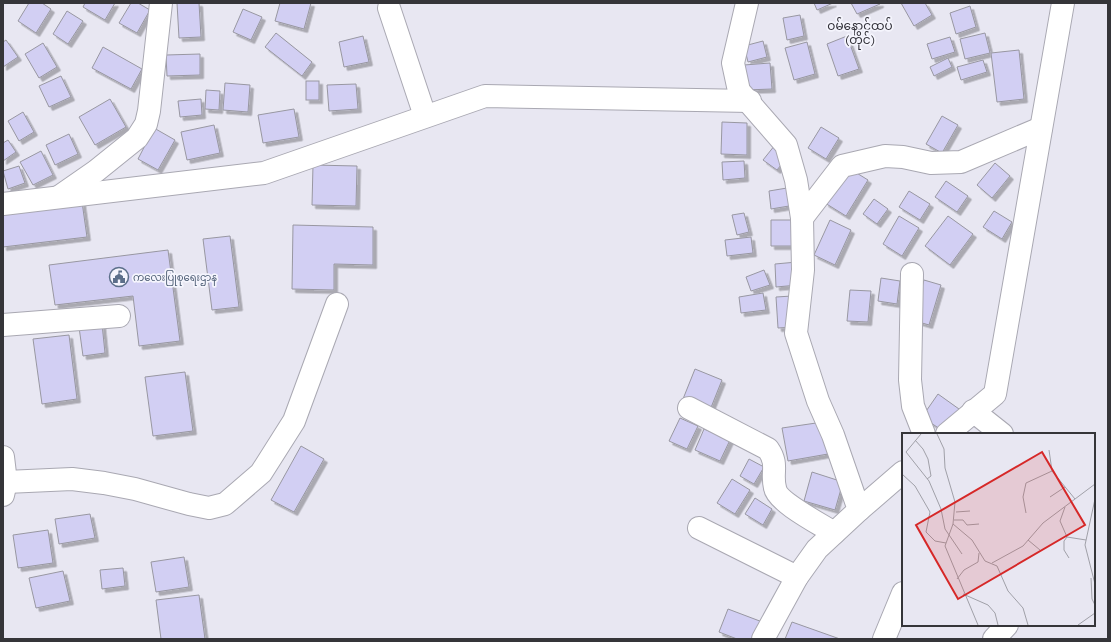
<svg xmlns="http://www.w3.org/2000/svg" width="1111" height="642" viewBox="0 0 1111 642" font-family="'Work Sans','Noto Sans Myanmar',sans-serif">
<defs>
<filter id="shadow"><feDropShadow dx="3.5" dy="3.5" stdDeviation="0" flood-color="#0004"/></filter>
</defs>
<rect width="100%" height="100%" fill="#e8e7f2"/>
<g fill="#d2cff3" stroke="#9897a1" filter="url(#shadow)">
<polygon points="29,3 42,3 51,9 36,33 18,21"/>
<polygon points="85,3 115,3 105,20 83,7"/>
<polygon points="131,3 138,3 150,10 137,33 119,23"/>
<polygon points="177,3 199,3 201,37 179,38"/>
<polygon points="280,3 311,3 304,29 275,21"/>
<polygon points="814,3 833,3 817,10"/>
<polygon points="851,3 880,3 880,4 857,14"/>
<polygon points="901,3 925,3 932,15 914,26"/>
<polygon points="970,6 976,27 956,34 950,13"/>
<polygon points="243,9 262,17 251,40 233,32"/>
<polygon points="67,11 83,21 68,44 53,34"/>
<polygon points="800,15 804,36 787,40 783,18"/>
<polygon points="276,33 312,62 302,76 265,47"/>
<polygon points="985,33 990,53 965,59 960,39"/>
<polygon points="363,36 369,62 344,67 339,42"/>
<polygon points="847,36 859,69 838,76 827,44"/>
<polygon points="950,37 955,52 932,59 927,44"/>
<polygon points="6,40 18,57 3,67 3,42"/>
<polygon points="763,41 767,57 748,62 744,46"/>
<polygon points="807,42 815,74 794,80 785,48"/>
<polygon points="43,43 57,67 39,78 25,54"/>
<polygon points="103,47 142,69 131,89 92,68"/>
<polygon points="1019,50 1024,99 997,102 991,53"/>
<polygon points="200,54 200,75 167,76 166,55"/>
<polygon points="948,58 952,67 934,76 930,67"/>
<polygon points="983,60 987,72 961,80 957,67"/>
<polygon points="770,63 772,89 746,90 744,65"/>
<polygon points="61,76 71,97 49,107 39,86"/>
<rect x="306" y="81" width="13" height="19"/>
<polygon points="225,83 250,85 248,112 223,110"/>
<polygon points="356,84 358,109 329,111 327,85"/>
<polygon points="206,90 220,91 219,110 205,109"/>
<polygon points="110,99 126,127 95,145 79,117"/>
<polygon points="201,99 202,115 180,117 178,101"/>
<polygon points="294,109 299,137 263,143 258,115"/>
<polygon points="23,112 34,132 19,141 8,121"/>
<polygon points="942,116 958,125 942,153 926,144"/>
<polygon points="722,122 747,123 747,155 721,154"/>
<polygon points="214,125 220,153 187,160 181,132"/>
<polygon points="821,127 839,138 826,159 808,148"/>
<polygon points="154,128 175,140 158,170 138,159"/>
<polygon points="69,134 78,154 55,165 46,145"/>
<polygon points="8,140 16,152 3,161 3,143"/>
<polygon points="775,145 789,155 777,170 763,160"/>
<polygon points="41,151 53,175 33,185 20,162"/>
<polygon points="744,161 745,178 723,180 722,162"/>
<polygon points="995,163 1010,176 992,198 977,185"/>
<polygon points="313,165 357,166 356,206 312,205"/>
<polygon points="19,166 25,183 8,189 3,171"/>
<polygon points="847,167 868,180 846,216 825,203"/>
<polygon points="946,181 968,196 957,212 935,197"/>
<polygon points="787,188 789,206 771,209 769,191"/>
<polygon points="909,191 930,204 920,220 899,207"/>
<polygon points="874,199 888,209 877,224 863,214"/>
<polygon points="82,202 87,237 3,247 3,212"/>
<polygon points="994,211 1012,222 1002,239 983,227"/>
<polygon points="744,213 749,232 737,235 732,215"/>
<polygon points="899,216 919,228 902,256 883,244"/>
<polygon points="948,216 973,234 950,265 925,246"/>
<polygon points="771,220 792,220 793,246 771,246"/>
<polygon points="830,220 851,230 835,265 814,255"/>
<polygon points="293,225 373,227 373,265 334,264 334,290 292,289"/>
<polygon points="230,236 239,307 212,310 203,239"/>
<polygon points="751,237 753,253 727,256 725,240"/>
<polygon points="168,250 180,341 139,346 133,296 55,305 49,265"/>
<polygon points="797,262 798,285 776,287 775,264"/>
<polygon points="764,270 770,285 751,291 746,277"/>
<polygon points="881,278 900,281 897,304 878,301"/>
<polygon points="924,280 941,285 929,325 912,320"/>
<polygon points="850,290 871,291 868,322 847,321"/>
<polygon points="763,293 766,310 741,313 739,297"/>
<polygon points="792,296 794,327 778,328 776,297"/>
<polygon points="102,324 105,353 83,356 79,327"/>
<polygon points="69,335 77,399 42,404 33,339"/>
<polygon points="695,369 722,380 710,410 683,399"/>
<polygon points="185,372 193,431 153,436 145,377"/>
<polygon points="938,394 959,409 943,431 922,417"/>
<polygon points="680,418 698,426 687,449 669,441"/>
<polygon points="823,422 828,454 788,461 782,428"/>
<polygon points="704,429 730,440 720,461 695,450"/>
<polygon points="301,446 324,459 294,512 271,500"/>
<polygon points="749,459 764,467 754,484 740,476"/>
<polygon points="812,472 843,482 835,510 804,501"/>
<polygon points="732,479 750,490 735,514 717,503"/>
<polygon points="755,498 772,509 763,525 745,514"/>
<polygon points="90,514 95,538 59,544 55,519"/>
<polygon points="48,530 53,563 18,568 13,535"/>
<polygon points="184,557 189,587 156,592 151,562"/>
<polygon points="123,568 125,586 102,589 100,570"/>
<polygon points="63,571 70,601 36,608 29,578"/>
<polygon points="199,595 205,639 161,639 156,600"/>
<polygon points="728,609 765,623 759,639 737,639 719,632"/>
<polygon points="792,622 840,639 785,639"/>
</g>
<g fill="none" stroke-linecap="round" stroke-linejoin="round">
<g stroke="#a9a8b2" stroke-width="24">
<g id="minor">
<polyline points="747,3 733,63 739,91 786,145 796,180 802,218 803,270 796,333 818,401 833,435 859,510 817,549 797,577 763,639"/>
<polyline points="389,8 425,116"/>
<polyline points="60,196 96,171 137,138 146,124 149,111 161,3"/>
<polyline points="3,204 264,173 485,96 750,101"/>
<polyline points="802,218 842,166 885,156 903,157 931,163 961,162 1041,128"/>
<polyline points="912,274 910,380 913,406 924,434"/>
<polyline points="3,325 119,316"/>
<path d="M 689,408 L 768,449 C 779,465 771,472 775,488 C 777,502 822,525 834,533"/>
<polyline points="973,411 1002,434"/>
<polyline points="947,434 995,394 1063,3"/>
<polyline points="3,457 6,482 3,495"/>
<polyline points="6,482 72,479 104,483 135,489 189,504 209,508 225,504 261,473 294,421 337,304"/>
<polyline points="859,510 903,472"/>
<polyline points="699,528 797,577"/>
<polyline points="884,639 903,593"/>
<polyline points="994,639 1007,625"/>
</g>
</g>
<use href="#minor" stroke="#fff" stroke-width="22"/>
</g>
<defs>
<g id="civic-ring" transform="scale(1)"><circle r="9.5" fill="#f5f5fd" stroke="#5c6f8a" stroke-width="1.5"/><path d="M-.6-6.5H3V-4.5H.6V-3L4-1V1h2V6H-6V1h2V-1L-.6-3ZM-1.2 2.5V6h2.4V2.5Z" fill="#5c6f8a"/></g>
</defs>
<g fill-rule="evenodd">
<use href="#civic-ring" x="119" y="277"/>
</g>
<g text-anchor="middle" stroke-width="3.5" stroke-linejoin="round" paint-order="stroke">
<g font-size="10" fill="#4e5e75" stroke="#f5f5fd" text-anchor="start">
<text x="133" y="281">ကလေးပြုစုရေးဌာန</text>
</g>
<g font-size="12" fill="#313038" stroke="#f5f5fd">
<text x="860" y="30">ဝမ်နောင်ထပ်<tspan x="860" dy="14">(တိုင်)</tspan></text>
</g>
</g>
<g transform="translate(902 433)">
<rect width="193" height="193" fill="#e8e7f2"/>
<path fill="none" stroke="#a0a0a8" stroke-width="1" d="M 19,1 L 4,19 L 27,48 L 39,76 L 43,96 L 60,121M 35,1 L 42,16 L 43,35 L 53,69 L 51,91 L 70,107 L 83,128 L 95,133 L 106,158 L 121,175 L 126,192M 13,7 L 21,16 L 26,26 L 29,43 L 25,46M 147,17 L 150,38 L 173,66M 0,41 L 13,53 L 28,79 L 24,99 L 33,108 L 44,110M 148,64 L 163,54M 193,66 L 183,112 L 193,151M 163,74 L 158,88 L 165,104 L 184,107M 54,79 L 68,78M 124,80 L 121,64 L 124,50 L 150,38M 52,87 L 61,87 L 65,92 L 77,91M 51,91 L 43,113 L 76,192M 165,104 L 162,108 L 162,117 L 167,125M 126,107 L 138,117M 90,130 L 121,113 L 141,90 L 193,51M 189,145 L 190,166 L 193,172M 55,146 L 62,137 L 76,129 L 77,120M 61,161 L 86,172 L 93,180 L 96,192M 176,192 L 193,180"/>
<path fill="#d62828" fill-opacity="0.15" stroke="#d62828" stroke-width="2" d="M 140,19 L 183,92 L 56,166 L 14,92 Z"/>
<rect width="193" height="193" fill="none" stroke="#353539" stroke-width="2"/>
</g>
<rect width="1111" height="642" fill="none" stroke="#353539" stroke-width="8"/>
</svg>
